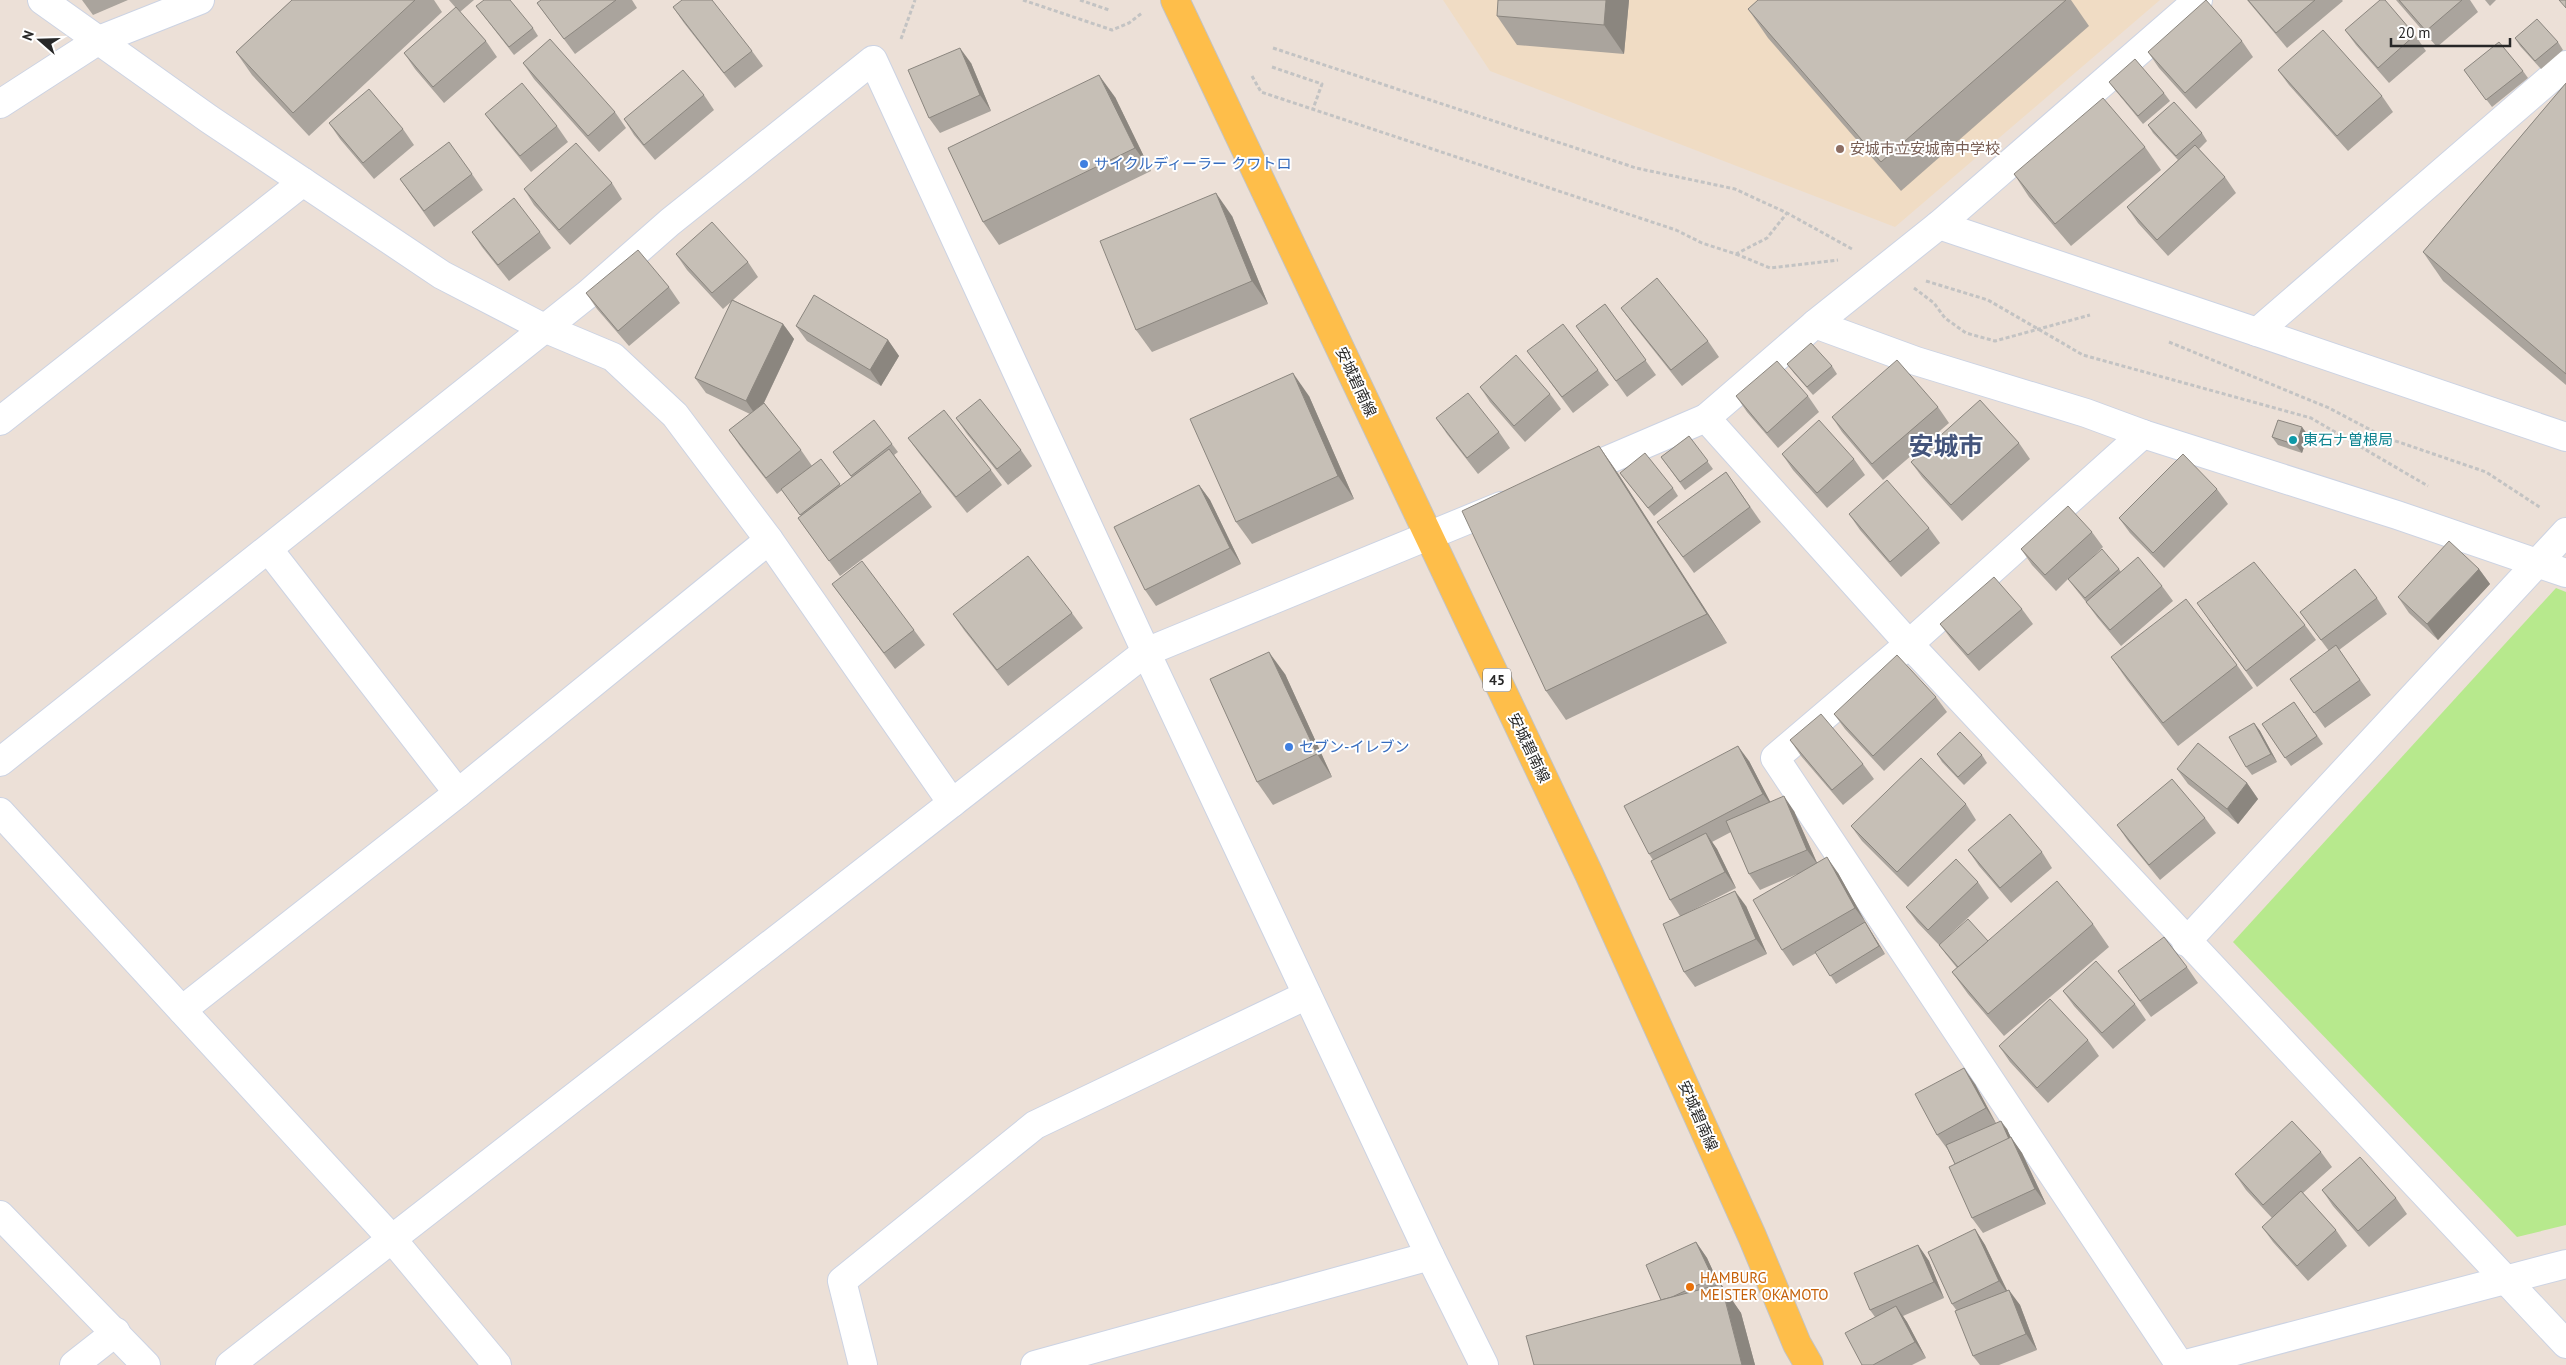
<svg xmlns="http://www.w3.org/2000/svg" width="2566" height="1365" viewBox="0 0 2566 1365" font-family="'PT Sans','Noto Sans JP',sans-serif">
<rect width="100%" height="100%" fill="#ece0d7"/>
<polygon fill="#f0dcc4" points="1443,0 2160,0 1895,227 1490,71"/>
<polygon fill="#b7e98d" points="2556,588 2566,592 2566,1225 2517,1237 2233,942"/>
<g fill="none" stroke-linecap="round" stroke-linejoin="round">
<g stroke="#ccd3e3" stroke-width="30">
<g id="street">
<polyline points="42,0 209,119 442,275 544,328 613,357 675,415 769,540 952,803"/>
<polyline points="0,104 99,40 200,0"/>
<polyline points="1939,225 2257,332 2566,65"/>
<polyline points="1815,324 1916,361 2086,413 2143,434 2397,515 2566,573"/>
<polyline points="2257,332 2566,437"/>
<polyline points="1706,418 1815,324 1939,225 2198,0"/>
<polyline points="0,421 303,182"/>
<polyline points="2143,434 1909,644 1775,758 2180,1365"/>
<polyline points="1575,474 1706,418 1909,644 2566,1344"/>
<polyline points="269,550 458,793"/>
<polyline points="0,762 588,294 670,222 873,60 1146,652 1430,1256 1484,1365"/>
<polyline points="2186,942 2566,532"/>
<polyline points="182,1010 458,793 769,540"/>
<polyline points="0,1215 146,1365"/>
<polyline points="74,1365 116,1332"/>
<polyline points="230,1365 1146,652 1501,506"/>
<polyline points="863,1365 842,1281 1035,1125 1307,995"/>
<polyline points="1035,1365 1430,1256"/>
</g>
</g>
<g stroke="#ccd3e3" stroke-width="30">
<g id="secondary">
<polyline points="0,812 392,1239 497,1365"/>
<polyline points="2182,1365 2566,1264"/>
</g>
</g>
<g stroke="#c3c3c3" stroke-width="30">
<polyline id="primary" points="1175,0 1589,874 1752,1236 1797,1344 1809,1365"/>
</g>
<g stroke="#c3c3c3" stroke-width="3" stroke-dasharray="4 2.5" stroke-linecap="butt">
<polyline points="1023,0 1112,30 1129,23 1142,13"/>
<polyline points="1080,0 1109,10"/>
<polyline points="901,39 915,0"/>
<polyline points="1273,48 1636,168 1735,189 1787,213 1852,249"/>
<polyline points="1272,67 1322,84 1313,109"/>
<polyline points="1252,76 1261,92 1676,230 1702,243 1736,254 1767,238 1787,213"/>
<polyline points="1736,254 1770,268 1838,260"/>
<polyline points="1926,281 1988,300 2083,355 2311,418 2428,486"/>
<polyline points="1914,288 1934,303 1945,318 1966,333 1995,341 2090,315"/>
<polyline points="2169,342 2329,408 2384,437 2486,472 2541,508"/>
</g>
<use href="#street" stroke="#fff" stroke-width="28"/>
<use href="#secondary" stroke="#fff" stroke-width="28"/>
<use href="#primary" stroke="#febe4a" stroke-width="28"/>
</g>
<g fill="#aaa49d">
<polygon points="82,0 128,0 93,15"/>
<polygon points="292,0 434,0 442,12 309,136 252,75 236,52"/>
<polygon points="449,0 474,0 460,12 486,41 497,57 444,103 415,69 404,53 456,8"/>
<polygon points="541,0 632,0 637,8 575,54 537,3"/>
<polygon points="1629,0 1624,54 1517,45 1497,16"/>
<polygon points="1758,0 2071,0 2089,26 1901,191 1768,38 1748,9"/>
<polygon points="2247,0 2342,0 2343,1 2287,48"/>
<polygon points="2396,0 2470,0 2478,12 2437,47"/>
<polygon points="2485,0 2496,0 2490,6"/>
<polygon points="476,6 533,28 538,36 514,55"/>
<polygon points="673,7 752,51 763,66 735,88 684,23"/>
<polygon points="2345,30 2415,35 2426,51 2389,83 2356,45"/>
<polygon points="2515,38 2558,42 2563,50 2541,69 2520,46"/>
<polygon points="2242,41 2253,57 2196,109 2159,68 2148,52"/>
<polygon points="523,63 615,112 626,128 599,152 534,79"/>
<polygon points="971,63 991,111 940,133 929,118"/>
<polygon points="2278,70 2382,96 2393,112 2348,151 2289,85"/>
<polygon points="2464,70 2523,71 2528,78 2492,107"/>
<polygon points="2109,82 2164,93 2170,101 2143,124 2115,90"/>
<polygon points="2566,83 2566,385 2443,281 2423,252"/>
<polygon points="704,95 714,110 655,160 634,135 624,119"/>
<polygon points="1115,97 1151,171 999,245 983,222"/>
<polygon points="485,114 557,126 568,142 531,172 496,129"/>
<polygon points="329,123 403,129 414,145 374,179 340,139"/>
<polygon points="2148,125 2202,133 2207,141 2199,149 2225,177 2236,193 2168,256 2138,223 2127,207 2178,160 2153,133"/>
<polygon points="2145,147 2161,170 2071,246 2029,197 2014,174"/>
<polygon points="472,174 483,190 434,227 400,179"/>
<polygon points="612,183 622,199 570,245 534,205 524,189"/>
<polygon points="1232,216 1268,304 1152,352 1136,330"/>
<polygon points="472,232 540,232 551,248 509,281 482,247"/>
<polygon points="676,254 748,262 758,277 733,300 783,324 794,339 764,403 801,450 812,466 821,459 841,486 852,478 833,452 892,444 898,452 894,455 932,507 840,576 798,518 801,516 782,490 777,494 740,446 729,430 750,414 706,393 695,378 732,301 723,309 687,270"/>
<polygon points="669,287 680,303 629,346 597,309 586,293"/>
<polygon points="1605,304 1656,375 1627,397 1576,326"/>
<polygon points="1621,308 1708,341 1719,357 1682,386 1632,323"/>
<polygon points="796,326 888,340 899,356 881,386 807,341"/>
<polygon points="1527,351 1598,370 1609,385 1573,413"/>
<polygon points="1787,364 1832,366 1837,374 1813,395 1793,372"/>
<polygon points="1480,387 1550,394 1561,409 1525,442 1490,402"/>
<polygon points="1309,396 1354,499 1252,544 1236,522"/>
<polygon points="1736,396 1808,396 1819,412 1778,448 1747,412"/>
<polygon points="1938,407 1949,423 1883,480 1842,432 1832,417"/>
<polygon points="956,418 1021,450 1032,466 1008,485 967,434"/>
<polygon points="1436,418 1499,432 1510,448 1478,474 1447,434"/>
<polygon points="2308,435 2302,453 2278,445 2272,437"/>
<polygon points="1689,436 1713,469 1685,490 1661,457"/>
<polygon points="908,438 991,470 1002,485 967,513 919,453"/>
<polygon points="2019,443 2030,459 1962,521 1922,477 1911,462"/>
<polygon points="1599,446 1619,475 1727,643 1566,720 1546,691"/>
<polygon points="1782,454 1854,459 1865,475 1827,508 1793,470"/>
<polygon points="1726,472 1761,522 1694,573 1657,522"/>
<polygon points="1620,473 1673,488 1678,496 1654,516"/>
<polygon points="1199,485 1210,500 1241,564 1156,606 1145,590"/>
<polygon points="2217,489 2228,504 2164,568 2130,533 2119,518"/>
<polygon points="1849,514 1929,528 1940,543 1901,577 1860,530"/>
<polygon points="2092,532 2103,547 2080,569 2119,569 2121,572 2162,586 2173,601 2121,646 2097,617 2086,602 2074,587 2068,579 2056,591 2032,565 2021,549"/>
<polygon points="2479,569 2490,584 2438,640 2409,613 2398,597"/>
<polygon points="832,584 914,630 925,645 895,669"/>
<polygon points="2377,598 2387,614 2339,650 2371,695 2325,728 2290,679 2329,651 2300,612"/>
<polygon points="2022,609 2033,624 1979,671 1951,639 1940,624"/>
<polygon points="1072,613 1083,628 1008,686 964,630 953,614"/>
<polygon points="2208,619 2305,625 2316,640 2257,687"/>
<polygon points="2111,657 2237,665 2253,688 2178,746 2127,680"/>
<polygon points="1285,674 1332,777 1273,805 1257,782"/>
<polygon points="1936,697 1947,712 1884,771 1845,729 1834,714"/>
<polygon points="2294,702 2323,744 2291,766 2262,724"/>
<polygon points="2254,723 2260,731 2277,762 2252,775 2246,767"/>
<polygon points="1790,740 1863,764 1874,779 1843,805 1801,756"/>
<polygon points="1937,754 1982,755 1987,763 1964,785 1942,762"/>
<polygon points="1749,761 1770,802 1794,811 1817,863 1838,873 1866,923 1885,954 1836,984 1816,953 1793,966 1782,950 1797,874 1760,890 1749,874 1731,832 1712,842 1717,849 1736,888 1687,913 1746,906 1767,954 1695,987 1684,972 1680,916 1670,900 1653,860 1649,854"/>
<polygon points="2177,769 2247,783 2258,799 2238,824 2188,784"/>
<polygon points="1966,804 1976,820 1908,887 1862,841 1851,826"/>
<polygon points="2205,818 2216,833 2160,880 2128,841 2117,825"/>
<polygon points="1968,850 2042,852 2052,868 2011,903 1979,866"/>
<polygon points="1978,882 1989,898 1940,944 1988,941 2093,924 2109,947 2004,1036 1968,994 1952,972 1957,968 1945,953 1939,945 1917,922 1906,907"/>
<polygon points="2187,967 2198,983 2151,1017 2118,971"/>
<polygon points="2063,991 2135,1004 2146,1020 2113,1049 2074,1006"/>
<polygon points="2088,1040 2099,1056 2048,1103 2010,1062 1999,1046"/>
<polygon points="1975,1084 1996,1123 2007,1129 2011,1138 2022,1153 2046,1204 1983,1233 1972,1218 1955,1164 1948,1150 1937,1135"/>
<polygon points="2321,1152 2332,1167 2303,1193 2336,1230 2347,1246 2308,1281 2273,1242 2262,1227 2272,1218 2246,1190 2235,1174"/>
<polygon points="2322,1190 2396,1198 2407,1214 2369,1247 2333,1206"/>
<polygon points="1975,1229 1985,1245 2007,1290 2020,1305 2037,1350 1999,1365 1980,1365 1973,1356 1957,1311 1952,1304"/>
<polygon points="1696,1242 1707,1258 1719,1284 1721,1284 1741,1313 1755,1365 1534,1365 1661,1300"/>
<polygon points="1918,1245 1929,1261 1944,1298 1903,1316 1907,1322 1926,1358 1912,1365 1862,1365 1875,1317 1870,1310"/>
</g>
<g fill="#8b867f">
<polygon points="1606,0 1629,0 1624,54 1604,25"/>
<polygon points="960,48 971,63 991,111 980,95"/>
<polygon points="1099,75 1115,97 1151,171 1135,148"/>
<polygon points="1216,193 1232,216 1268,304 1252,281"/>
<polygon points="783,324 794,339 757,417 746,401"/>
<polygon points="888,340 899,356 881,386 870,370"/>
<polygon points="1293,373 1309,396 1354,499 1338,476"/>
<polygon points="2302,427 2308,435 2302,453 2296,445"/>
<polygon points="1599,446 1619,475 1727,643 1707,614"/>
<polygon points="1199,485 1210,500 1241,564 1230,548"/>
<polygon points="2479,569 2490,584 2438,640 2427,624"/>
<polygon points="1269,652 1285,674 1332,777 1317,754"/>
<polygon points="2254,723 2260,731 2277,762 2271,754"/>
<polygon points="1738,746 1749,761 1774,809 1763,794"/>
<polygon points="2247,783 2258,799 2238,824 2227,809"/>
<polygon points="1784,796 1794,811 1818,865 1807,850"/>
<polygon points="1706,833 1717,849 1736,888 1725,872"/>
<polygon points="1827,857 1838,873 1866,923 1855,908"/>
<polygon points="1735,891 1746,906 1767,954 1756,939"/>
<polygon points="1865,922 1885,954 1879,946"/>
<polygon points="1964,1068 1975,1084 1996,1124 1986,1108"/>
<polygon points="2001,1121 2007,1129 2015,1147 2009,1139"/>
<polygon points="2011,1137 2022,1153 2046,1204 2035,1189"/>
<polygon points="1975,1229 1985,1245 2010,1297 1999,1281"/>
<polygon points="1696,1242 1707,1258 1723,1293 1721,1284 1741,1313 1755,1365 1742,1365 1724,1294 1713,1278"/>
<polygon points="1918,1245 1929,1261 1944,1298 1934,1282"/>
<polygon points="2009,1290 2020,1305 2037,1350 2026,1334"/>
<polygon points="1896,1306 1907,1322 1926,1358 1915,1342"/>
</g>
<g fill="#c6bfb6" stroke="#8b867f">
<polygon points="292,0 415,0 293,113 236,52"/>
<polygon points="484,0 510,0 533,28 509,47 476,6"/>
<polygon points="541,0 616,0 564,39 537,3"/>
<polygon points="682,0 712,0 752,51 724,73 673,7"/>
<polygon points="1498,0 1606,0 1604,25 1497,16"/>
<polygon points="1758,0 2066,0 1881,162 1748,9"/>
<polygon points="2206,0 2242,41 2185,93 2148,52"/>
<polygon points="2248,0 2315,0 2276,33"/>
<polygon points="2380,0 2385,0 2415,35 2378,68 2345,30"/>
<polygon points="2399,0 2462,0 2426,31"/>
<polygon points="2559,0 2566,0 2566,8"/>
<polygon points="456,7 486,41 433,87 404,53"/>
<polygon points="2537,19 2558,42 2535,61 2515,38"/>
<polygon points="2323,30 2382,96 2337,136 2278,70"/>
<polygon points="550,39 615,112 588,136 523,63"/>
<polygon points="2499,42 2523,71 2486,100 2464,70"/>
<polygon points="960,48 980,95 929,118 908,70"/>
<polygon points="2135,59 2164,93 2138,116 2109,82"/>
<polygon points="683,70 704,95 644,145 624,119"/>
<polygon points="1099,75 1135,148 983,222 948,148"/>
<polygon points="522,83 557,126 520,156 485,114"/>
<polygon points="2566,83 2566,374 2423,252"/>
<polygon points="369,89 403,129 363,163 329,123"/>
<polygon points="2103,98 2145,147 2055,224 2014,174"/>
<polygon points="2174,102 2202,133 2176,156 2148,125"/>
<polygon points="449,142 472,174 424,211 400,179"/>
<polygon points="576,143 612,183 559,230 524,189"/>
<polygon points="2195,145 2225,177 2157,240 2127,207"/>
<polygon points="1216,193 1252,281 1136,330 1100,241"/>
<polygon points="514,198 540,232 498,265 472,232"/>
<polygon points="712,222 748,262 712,293 676,254"/>
<polygon points="638,250 669,287 618,331 586,293"/>
<polygon points="1657,278 1708,341 1671,370 1621,308"/>
<polygon points="814,295 888,340 870,370 796,326"/>
<polygon points="732,300 783,324 746,401 695,378"/>
<polygon points="1605,304 1646,360 1616,381 1576,326"/>
<polygon points="1563,324 1598,370 1562,397 1527,351"/>
<polygon points="1811,343 1832,366 1807,387 1787,364"/>
<polygon points="1516,355 1550,394 1514,426 1480,387"/>
<polygon points="1897,360 1938,407 1872,464 1832,417"/>
<polygon points="1777,361 1808,396 1767,433 1736,396"/>
<polygon points="1293,373 1338,476 1236,522 1190,419"/>
<polygon points="1468,393 1499,432 1467,458 1436,418"/>
<polygon points="980,399 1021,450 997,469 956,418"/>
<polygon points="1980,400 2019,443 1951,505 1911,462"/>
<polygon points="764,403 801,450 766,478 729,430"/>
<polygon points="944,410 991,470 956,497 908,438"/>
<polygon points="874,420 892,444 851,476 833,452"/>
<polygon points="1819,420 1854,459 1817,493 1782,454"/>
<polygon points="2278,420 2302,427 2296,445 2272,437"/>
<polygon points="1689,436 1708,461 1680,482 1661,457"/>
<polygon points="1599,446 1707,614 1546,691 1462,511"/>
<polygon points="889,449 921,492 829,561 798,518"/>
<polygon points="1645,453 1673,488 1648,508 1620,473"/>
<polygon points="2183,454 2217,489 2153,553 2119,518"/>
<polygon points="821,459 840,484 800,515 781,489"/>
<polygon points="1726,472 1750,507 1683,557 1657,522"/>
<polygon points="1887,480 1929,528 1890,562 1849,514"/>
<polygon points="1199,485 1230,548 1145,590 1114,527"/>
<polygon points="2068,506 2092,532 2045,575 2021,549"/>
<polygon points="2449,541 2479,569 2427,624 2398,597"/>
<polygon points="2102,549 2119,569 2085,598 2068,579"/>
<polygon points="1028,556 1072,613 997,670 953,614"/>
<polygon points="2138,557 2162,586 2110,630 2086,602"/>
<polygon points="862,561 914,630 884,653 832,584"/>
<polygon points="2254,562 2305,625 2246,671 2197,603"/>
<polygon points="2355,569 2377,598 2321,640 2300,612"/>
<polygon points="1994,577 2022,609 1968,655 1940,624"/>
<polygon points="2186,599 2237,665 2163,723 2111,657"/>
<polygon points="2336,645 2360,680 2314,713 2290,679"/>
<polygon points="1269,652 1317,754 1257,782 1210,679"/>
<polygon points="1897,655 1936,697 1873,756 1834,714"/>
<polygon points="2294,702 2317,736 2285,758 2262,724"/>
<polygon points="1821,714 1863,764 1832,790 1790,740"/>
<polygon points="2254,723 2271,754 2246,767 2229,737"/>
<polygon points="1960,732 1982,755 1958,777 1937,754"/>
<polygon points="2198,743 2247,783 2227,809 2177,769"/>
<polygon points="1738,746 1763,794 1649,854 1624,806"/>
<polygon points="1921,758 1966,804 1897,872 1851,826"/>
<polygon points="2172,779 2205,818 2149,865 2117,825"/>
<polygon points="1784,796 1807,850 1749,874 1726,821"/>
<polygon points="2010,814 2042,852 2000,888 1968,850"/>
<polygon points="1706,833 1725,872 1670,900 1651,861"/>
<polygon points="1827,857 1855,908 1782,950 1753,900"/>
<polygon points="1956,859 1978,882 1928,930 1906,907"/>
<polygon points="2057,881 2093,924 1988,1014 1952,972"/>
<polygon points="1735,891 1756,939 1684,972 1663,924"/>
<polygon points="1968,919 1988,941 1958,967 1939,945"/>
<polygon points="1865,922 1879,946 1830,976 1815,952"/>
<polygon points="2164,937 2187,967 2140,1001 2118,971"/>
<polygon points="2096,961 2135,1004 2102,1033 2063,991"/>
<polygon points="2050,999 2088,1040 2037,1088 1999,1046"/>
<polygon points="1964,1068 1986,1108 1937,1135 1915,1094"/>
<polygon points="2001,1121 2009,1139 1955,1164 1946,1145"/>
<polygon points="2292,1121 2321,1152 2263,1205 2235,1174"/>
<polygon points="2011,1137 2035,1189 1972,1218 1949,1167"/>
<polygon points="2360,1157 2396,1198 2358,1231 2322,1190"/>
<polygon points="2301,1191 2336,1230 2297,1266 2262,1227"/>
<polygon points="1975,1229 1999,1281 1952,1304 1928,1252"/>
<polygon points="1696,1242 1713,1278 1672,1297 1661,1300 1646,1265"/>
<polygon points="1918,1245 1934,1282 1870,1310 1854,1273"/>
<polygon points="1721,1284 1742,1365 1534,1365 1526,1336"/>
<polygon points="2009,1290 2026,1334 1973,1356 1955,1311"/>
<polygon points="1896,1306 1915,1342 1873,1365 1862,1365 1845,1333"/>
</g>
<circle fill="#8d6e63" stroke="#fff" stroke-width="2" cx="1840" cy="149" r="5"/>
<g fill="#3f7fe0" stroke="#fff" stroke-width="2">
<circle cx="1084" cy="164" r="5"/>
<circle cx="1289" cy="747" r="5"/>
</g>
<circle fill="#0f9aa8" stroke="#fff" stroke-width="2" cx="2293" cy="440" r="5"/>
<circle fill="#e8710a" stroke="#fff" stroke-width="2" cx="1690" cy="1287" r="5"/>
<g text-anchor="middle" stroke-width="4" stroke-linejoin="round" paint-order="stroke">
<rect fill="#fff" stroke="#686868" stroke-width="1" x="1483" y="668.5" width="28" height="23" rx="4"/>
<g font-size="14" font-weight="bold" fill="#272727">
<text x="1497" y="685">45</text>
</g>
<g font-size="15" fill="#785e54" stroke="#fff" text-anchor="start">
<text x="1850" y="154">安城市立安城南中学校</text>
</g>
<g font-size="15" fill="#366cbe" stroke="#fff" text-anchor="start">
<text x="1094" y="169">サイクルディーラー クワトロ</text>
<text x="1299" y="752">セブン-イレブン</text>
</g>
<g font-size="15" fill="#272727" stroke="#fff">
<text transform="translate(1356 382) rotate(65)" y="5">安城碧南線</text>
<text transform="translate(1529 748) rotate(64)" y="5">安城碧南線</text>
<text transform="translate(1698 1116) rotate(66)" y="5">安城碧南線</text>
</g>
<g font-size="15" fill="#0d838f" stroke="#fff" text-anchor="start">
<text x="2303" y="445">東石ナ曽根局</text>
</g>
<g font-size="15" fill="#c56008" stroke="#fff" text-anchor="start">
<text x="1700" y="1283">HAMBURG<tspan x="1700" dy="17">MEISTER OKAMOTO</tspan></text>
</g>
<g font-size="25" font-weight="bold" fill="#44557c" stroke="#fff">
<text x="1946" y="455">安城市</text>
</g>
</g>
<g transform="translate(40 40) rotate(290)" stroke="#ffffff" stroke-width="4" paint-order="stroke">
<path d="M0-4L9 19L0 12L-9 19Z" fill="#272727"/>
<text y="-8" font-size="14" font-weight="bold" text-anchor="middle" fill="#272727">N</text>
</g>
<path d="M2391 38v8h119v-8" fill="none" stroke="#272727" stroke-width="2.5"/>
<text x="2398" y="38" font-size="15" fill="#272727" stroke="#ffffff" stroke-width="4" paint-order="stroke">20 m</text>
</svg>
